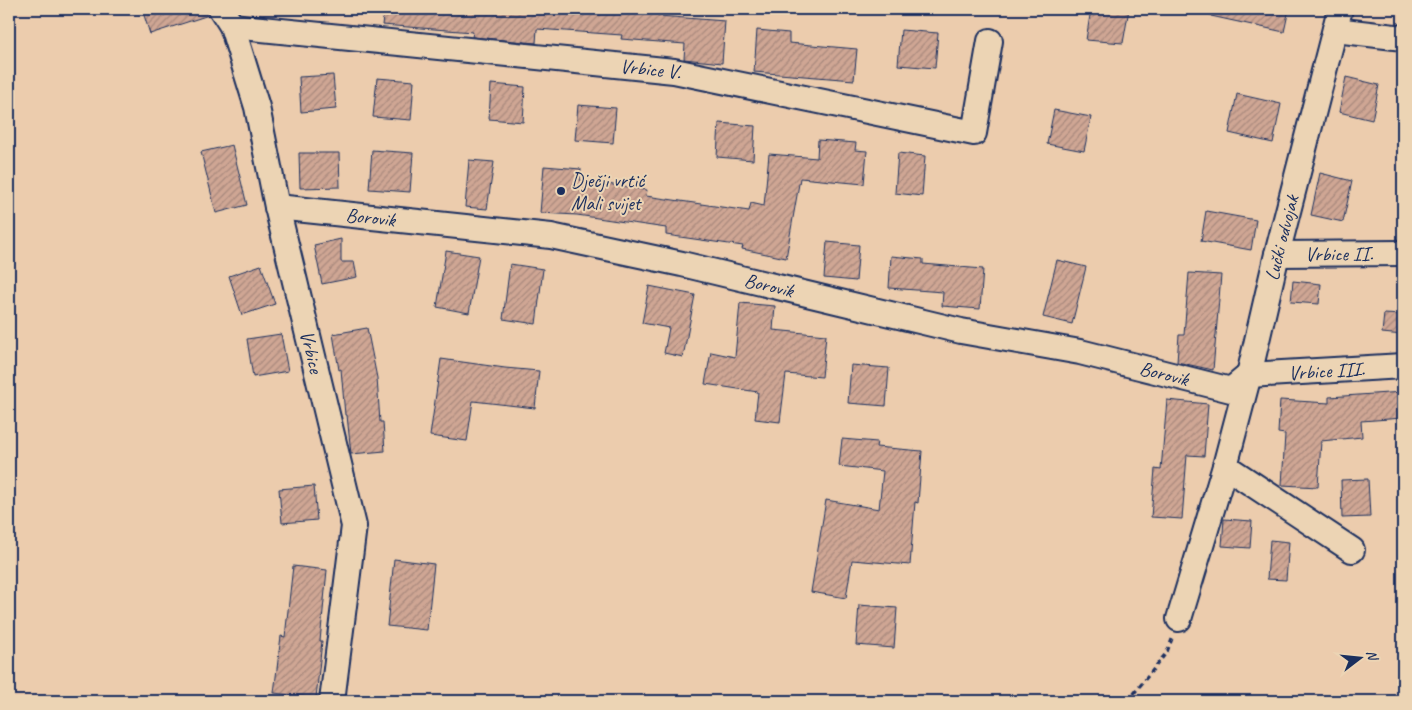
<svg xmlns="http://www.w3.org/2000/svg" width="1412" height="710" viewBox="0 0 1412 710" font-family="Caveat,sans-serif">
<defs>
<pattern id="building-hatch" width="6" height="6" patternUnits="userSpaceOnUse" patternTransform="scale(1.25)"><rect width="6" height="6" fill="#cfa694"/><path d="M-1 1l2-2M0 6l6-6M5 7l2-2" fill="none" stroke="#a7887c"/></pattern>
</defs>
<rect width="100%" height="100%" fill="#ecccad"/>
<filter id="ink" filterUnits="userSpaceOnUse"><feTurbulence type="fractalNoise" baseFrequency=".02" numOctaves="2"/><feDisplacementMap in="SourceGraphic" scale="10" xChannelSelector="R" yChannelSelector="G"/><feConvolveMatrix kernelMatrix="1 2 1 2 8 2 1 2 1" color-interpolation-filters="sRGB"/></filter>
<g filter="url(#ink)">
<g fill="url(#building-hatch)" stroke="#1b2f5e">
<polygon points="142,9 207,9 209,15 150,34"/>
<polygon points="384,9 659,9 659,16 725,21 722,63 684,59 685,44 621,39 622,35 537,29 536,43 472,37 473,32 382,25"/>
<polygon points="1091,9 1129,9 1123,43 1086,40"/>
<polygon points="1212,9 1289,9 1284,32 1211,16"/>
<polygon points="757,30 789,33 789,43 857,49 854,80 754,72"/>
<polygon points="901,30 938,33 935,68 898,65"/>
<polygon points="333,75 336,109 301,112 299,77"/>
<polygon points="1346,77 1379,85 1372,120 1339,112"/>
<polygon points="377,78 414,81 411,120 373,117"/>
<polygon points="491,84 525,87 523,122 489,119"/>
<polygon points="1237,94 1281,104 1273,143 1229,133"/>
<polygon points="578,105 616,108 613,143 575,140"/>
<polygon points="1054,110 1091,117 1084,151 1047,144"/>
<polygon points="719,123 755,126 753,160 717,157"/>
<polygon points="818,140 856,143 855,150 867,151 864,184 800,178 786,258 742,249 743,246 666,235 666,228 577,215 540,213 544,166 581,169 580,180 647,190 646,196 749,211 751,203 764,206 769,154 817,158"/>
<polygon points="232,145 247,205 216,213 201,152"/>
<polygon points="372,150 413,153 410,192 369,189"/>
<polygon points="299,153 339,153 340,187 300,188"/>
<polygon points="898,153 925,156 922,196 895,193"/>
<polygon points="469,160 494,162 487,209 465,207"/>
<polygon points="1320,173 1352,181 1343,222 1311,215"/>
<polygon points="1206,211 1256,220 1251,250 1201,241"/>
<polygon points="341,239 341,262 354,262 357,277 322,284 314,245"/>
<polygon points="827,242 859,245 856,281 824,278"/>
<polygon points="446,251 479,256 469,313 437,307"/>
<polygon points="891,256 923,259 923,264 983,269 980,309 942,306 943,292 889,288"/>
<polygon points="1057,260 1086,267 1072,324 1043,317"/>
<polygon points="510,264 543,269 536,324 503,319"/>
<polygon points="261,265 275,304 242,315 229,276"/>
<polygon points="1189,273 1221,275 1213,370 1177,362 1179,335 1184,335"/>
<polygon points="1293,281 1321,284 1319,304 1291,302"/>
<polygon points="649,286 695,295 683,357 664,353 669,328 642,323"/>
<polygon points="740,303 775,306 773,330 826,335 822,377 786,374 780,422 755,419 758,392 705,384 711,352 735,357"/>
<polygon points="1384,314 1403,315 1403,335 1382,333"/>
<polygon points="367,328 377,378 380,422 383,422 385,451 351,454 347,415 345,415 341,369 339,370 333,334"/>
<polygon points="281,334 288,371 253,377 247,339"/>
<polygon points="441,359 505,368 539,371 535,408 473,401 467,441 430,436"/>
<polygon points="851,365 889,368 886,406 848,403"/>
<polygon points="1403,392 1403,418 1361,421 1362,437 1321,441 1318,487 1282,485 1285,434 1278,433 1280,400 1329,403 1329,397"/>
<polygon points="1167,400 1208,404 1204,456 1187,455 1182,519 1151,517 1155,469 1161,470"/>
<polygon points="842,439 877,442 876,447 922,451 918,503 915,502 910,565 852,560 846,598 811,592 826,500 879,509 883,471 839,466"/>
<polygon points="1368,479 1370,517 1342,518 1341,480"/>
<polygon points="314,486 317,520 282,523 279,489"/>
<polygon points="1224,519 1252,521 1250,548 1222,546"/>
<polygon points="1270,540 1289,542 1286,580 1267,579"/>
<polygon points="394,559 434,564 427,630 387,626"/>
<polygon points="293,566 327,570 320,641 322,641 316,698 274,693 281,636 285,637"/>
<polygon points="859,605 897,608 894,648 856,645"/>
</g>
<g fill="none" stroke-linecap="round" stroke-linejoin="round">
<g stroke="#1b2f5e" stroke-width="28">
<g id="minor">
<path id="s1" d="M 221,9 L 232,26 L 257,107 L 277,207 L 354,526 L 332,701"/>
<path id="s2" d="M 232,26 L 674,71 L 974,133 L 990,41"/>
<polyline points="1335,30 1403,38"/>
<path id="s3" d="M 277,207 L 551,236 L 682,264 L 961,331 L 1080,352 L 1231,390 L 1249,375 L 1403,366"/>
<path id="s4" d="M 1277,254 L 1403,253"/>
<polyline points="1225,466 1352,550"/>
<path id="s5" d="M 1179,619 L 1225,466 L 1249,375 L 1277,254 L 1340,9"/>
</g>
</g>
<polyline stroke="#1b2f5e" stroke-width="3" stroke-dasharray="5 4" stroke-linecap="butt" points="1128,701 1167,652 1172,639"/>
<use href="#minor" stroke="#ecd4b4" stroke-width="24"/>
</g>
</g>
<circle fill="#1b2f5e" stroke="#ecd4b4" stroke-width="2" cx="561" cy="191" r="5"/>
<g text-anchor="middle" stroke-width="4" stroke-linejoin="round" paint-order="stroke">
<g font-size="20" fill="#1b2f5e" stroke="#ecd4b4">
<text dy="7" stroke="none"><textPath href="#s2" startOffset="421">Vrbice V.</textPath></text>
<text dy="7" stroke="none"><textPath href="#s3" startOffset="94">Borovik</textPath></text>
<text dy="7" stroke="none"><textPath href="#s5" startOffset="395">Lučki odvojak</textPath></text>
<text dy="7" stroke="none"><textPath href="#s4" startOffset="62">Vrbice II.</textPath></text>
<text dy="7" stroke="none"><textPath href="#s3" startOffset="499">Borovik</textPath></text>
<text dy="7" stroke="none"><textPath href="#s1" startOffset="356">Vrbice</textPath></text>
<text dy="7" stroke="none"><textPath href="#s3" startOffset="1074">Vrbice III.</textPath></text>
<text dy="7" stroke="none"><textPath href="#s3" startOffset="904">Borovik</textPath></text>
</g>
<g font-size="20" fill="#1b2f5e" stroke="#ecd4b4" text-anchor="start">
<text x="571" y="187">Dječji vrtić<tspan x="571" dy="23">Mali svijet</tspan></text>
</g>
</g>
<rect width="1412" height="710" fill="none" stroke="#ecd4b4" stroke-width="30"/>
<rect x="15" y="15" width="1382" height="680" fill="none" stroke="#1b2f5e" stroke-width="2" filter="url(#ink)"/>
<g transform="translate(1360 658) rotate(74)" stroke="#ecd4b4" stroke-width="4" paint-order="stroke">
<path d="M0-4L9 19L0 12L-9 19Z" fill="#1b2f5e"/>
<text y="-8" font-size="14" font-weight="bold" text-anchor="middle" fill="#1b2f5e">N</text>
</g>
</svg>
